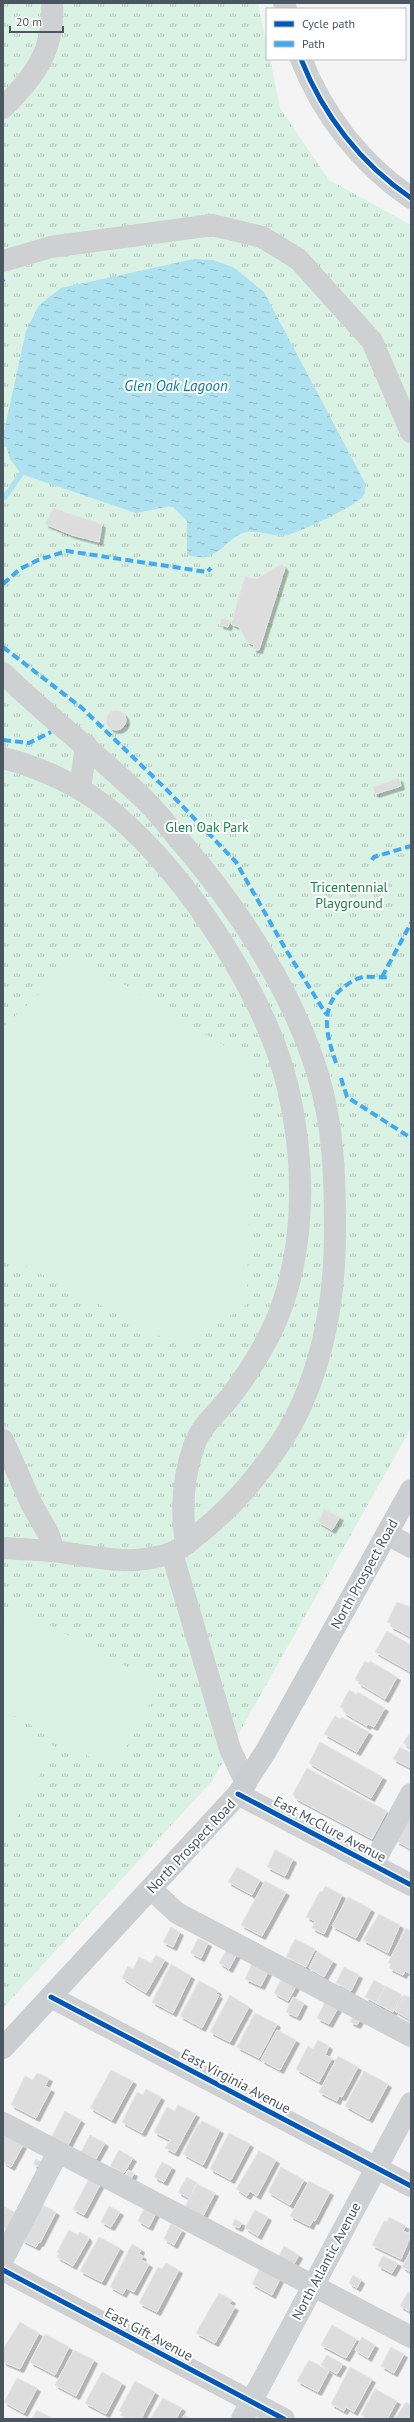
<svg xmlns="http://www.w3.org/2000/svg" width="414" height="2422" viewBox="0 0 414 2422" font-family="'PT Sans',sans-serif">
<defs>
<pattern id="grass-tufts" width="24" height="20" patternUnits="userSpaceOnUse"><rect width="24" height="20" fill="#d9f2e3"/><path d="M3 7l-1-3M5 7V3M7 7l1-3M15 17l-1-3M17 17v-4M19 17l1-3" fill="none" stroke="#b2c7bb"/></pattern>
<pattern id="water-ripples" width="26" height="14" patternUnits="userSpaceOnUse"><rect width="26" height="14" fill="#aee2f0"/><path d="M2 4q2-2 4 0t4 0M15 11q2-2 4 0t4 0" fill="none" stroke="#90bac6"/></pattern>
<filter id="shadow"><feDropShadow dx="3.5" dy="3.5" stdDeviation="0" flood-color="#0004"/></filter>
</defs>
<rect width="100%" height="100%" fill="#f4f4f4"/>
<polygon fill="url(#grass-tufts)" points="3,3 258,3 267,46 267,59 270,59 280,108 329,180 411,225 411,1428 212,1781 3,2008"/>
<g fill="#d9f2e3">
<polygon points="79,957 251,1062 247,1304 182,1348 3,1254 3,1027"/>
<polygon points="14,1606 160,1685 114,1770 3,1710 3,1626"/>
<polygon points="3,1718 55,1747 7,1836 3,1834"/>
</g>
<path fill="url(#water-ripples)" d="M 194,259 L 213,260 L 233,267 L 264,292 L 365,483 C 365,487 366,492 364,495 C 360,504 297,534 286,535 C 273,537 260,530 247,532 C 230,535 222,554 205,557 C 200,558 193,556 187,555 L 187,521 L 172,506 L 136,513 L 21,474 L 10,459 L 3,436 L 26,331 L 39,305 L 61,288 Z"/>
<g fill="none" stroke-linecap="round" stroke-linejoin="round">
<polyline stroke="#aee2f0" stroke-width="5.5" points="3,495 5,497 21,474"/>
</g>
<g fill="#ddddde" stroke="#e5e6e7" filter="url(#shadow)">
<polygon points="53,508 102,524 99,542 72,535 45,524"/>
<polygon points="282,564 285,568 259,650 253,649 254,645 247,642 239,627 231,624 245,576 256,579"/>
<polygon points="221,618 230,620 228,627 220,625"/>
<circle cx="116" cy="720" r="10"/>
<polygon points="399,778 401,786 375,794 373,787"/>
<polygon points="324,1509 340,1517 332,1530 318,1522"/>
<polygon points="397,1602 411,1607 411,1637 390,1626 391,1624 387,1622"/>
<polygon points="387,1631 411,1645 411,1672 375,1652"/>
<polygon points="365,1661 369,1663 370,1661 397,1677 385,1699 358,1683 359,1682 355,1679"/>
<polygon points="349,1690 357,1694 358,1692 385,1708 374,1727 368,1724 367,1726 343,1712 344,1709 340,1707"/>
<polygon points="335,1716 340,1719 342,1717 369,1732 357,1752 324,1734"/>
<polygon points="409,1734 411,1735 411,1748 403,1743"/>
<polygon points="320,1742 383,1777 371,1798 309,1763"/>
<polygon points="400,1747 411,1753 411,1768 393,1759"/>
<polygon points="307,1768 387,1811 372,1839 295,1798 293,1794"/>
<polygon points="411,1812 411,1849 396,1841"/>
<polygon points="275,1850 293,1859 285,1876 267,1867"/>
<polygon points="237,1867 260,1880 252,1895 228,1882"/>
<polygon points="265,1881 286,1892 262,1936 241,1925"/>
<polygon points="325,1886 342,1895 324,1934 312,1928 315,1921 306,1917 320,1891 322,1892"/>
<polygon points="348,1897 371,1909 356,1938 332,1926"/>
<polygon points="379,1914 400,1925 388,1953 363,1940"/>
<polygon points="171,1927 180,1932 173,1947 163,1942"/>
<polygon points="406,1928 411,1931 411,1974 405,1971 403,1975 389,1968 391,1964 388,1963"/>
<polygon points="198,1938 208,1943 201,1958 191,1953"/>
<polygon points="295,1939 315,1949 306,1967 286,1957"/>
<polygon points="227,1949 237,1954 229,1969 219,1963"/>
<polygon points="317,1952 333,1961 324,1977 309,1968"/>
<polygon points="156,1955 165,1960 146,1993 122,1978 128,1966 133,1969 139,1957 151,1963"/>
<polygon points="171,1964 191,1976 173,2013 152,2002"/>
<polygon points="252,1964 268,1972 261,1986 245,1979"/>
<polygon points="344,1967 359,1975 351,1991 336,1983"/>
<polygon points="282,1978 296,1986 288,2001 274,1993"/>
<polygon points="374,1980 385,1986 376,2003 365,1997"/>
<polygon points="199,1981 218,1991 216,1994 219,1995 202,2028 180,2016"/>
<polygon points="386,1986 402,1995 393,2012 376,2003"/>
<polygon points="230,1995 249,2007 230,2042 210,2032"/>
<polygon points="404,1995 411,1998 411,2020 395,2011"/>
<polygon points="293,1997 304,2003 297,2017 286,2012"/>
<polygon points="325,2002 338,2008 329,2024 317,2018"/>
<polygon points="255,2013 277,2024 259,2058 237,2047"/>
<polygon points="353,2016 360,2020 357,2025 350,2022"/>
<polygon points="277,2030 296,2040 280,2070 261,2060"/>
<polygon points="318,2040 329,2046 325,2055 332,2058 319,2082 296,2069 308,2046 313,2049"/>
<polygon points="338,2056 358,2067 342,2097 339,2096 337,2101 319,2092"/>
<polygon points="111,2070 133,2081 112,2120 90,2108"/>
<polygon points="364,2071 388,2084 369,2119 345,2106"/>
<polygon points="37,2073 49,2078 45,2086 51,2089 36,2118 11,2105 25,2076 33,2080"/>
<polygon points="146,2089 161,2097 142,2133 122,2122 137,2092 143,2095"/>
<polygon points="178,2105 196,2114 175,2153 165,2148 170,2140 154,2132 167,2107 175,2111"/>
<polygon points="65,2111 81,2120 67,2147 51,2138"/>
<polygon points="202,2121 220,2130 203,2165 183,2154 198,2124 200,2125"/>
<polygon points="229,2133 250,2144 231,2180 210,2169"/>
<polygon points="3,2135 23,2145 11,2167 3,2162"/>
<polygon points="90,2135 105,2143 96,2159 81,2152"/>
<polygon points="119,2150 133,2158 124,2173 110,2166"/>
<polygon points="259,2151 276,2160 257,2196 250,2191 247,2196 236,2189"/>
<polygon points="36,2159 42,2162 39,2167 33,2164"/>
<polygon points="162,2162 172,2167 164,2182 154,2177"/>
<polygon points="281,2167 304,2180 290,2205 268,2192"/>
<polygon points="128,2170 134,2173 131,2179 125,2175"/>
<polygon points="90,2177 101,2183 84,2215 73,2209"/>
<polygon points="187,2177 197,2183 189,2198 178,2192"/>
<polygon points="309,2181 330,2192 315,2221 313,2220 310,2226 290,2216"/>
<polygon points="197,2184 215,2193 203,2216 185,2207"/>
<polygon points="39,2203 56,2212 40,2243 39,2242 36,2247 22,2240"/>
<polygon points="146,2205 157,2211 149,2227 138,2221"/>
<polygon points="3,2206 16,2213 8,2229 3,2226"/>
<polygon points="109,2206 120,2212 111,2227 101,2222"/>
<polygon points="255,2210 268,2217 258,2236 245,2228"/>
<polygon points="389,2217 406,2226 403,2231 411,2235 401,2259 372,2245 384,2221 387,2222"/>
<polygon points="235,2219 242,2223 239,2228 232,2225"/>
<polygon points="171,2224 182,2230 174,2245 164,2239"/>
<polygon points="69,2230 78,2235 80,2232 88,2237 88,2240 73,2266 57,2257 59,2253 57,2252"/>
<polygon points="99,2237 120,2248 102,2282 80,2271"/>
<polygon points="132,2244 141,2249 139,2254 143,2256 141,2260 149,2264 134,2292 126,2288 123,2294 110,2287"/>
<polygon points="284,2246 299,2255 294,2264 279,2256"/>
<polygon points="411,2250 411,2272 402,2267"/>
<polygon points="383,2256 398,2263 392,2273 378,2266"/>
<polygon points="166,2263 179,2270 157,2312 139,2303 158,2267 162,2269"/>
<polygon points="262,2264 282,2275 272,2295 252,2284"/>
<polygon points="353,2275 361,2280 357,2288 349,2283"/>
<polygon points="408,2292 411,2293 409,2311 400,2306"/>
<polygon points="219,2293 232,2300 229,2304 235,2307 215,2343 196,2333"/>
<polygon points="20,2322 39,2333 20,2369 3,2362 3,2349"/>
<polygon points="332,2325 357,2339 346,2358 321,2345"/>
<polygon points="45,2334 69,2347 55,2375 30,2362"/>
<polygon points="362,2337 375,2345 368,2358 355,2350"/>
<polygon points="391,2347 404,2354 394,2373 381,2366"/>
<polygon points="74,2350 94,2360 76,2396 55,2385"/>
<polygon points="327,2355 343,2364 337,2374 321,2365"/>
<polygon points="309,2360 329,2371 318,2392 297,2381"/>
<polygon points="350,2367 372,2379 354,2412 346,2407 344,2411 331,2404"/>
<polygon points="102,2372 122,2383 106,2414 85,2403"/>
<polygon points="17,2378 37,2388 24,2413 4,2402"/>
<polygon points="135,2381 155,2392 141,2419 130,2417 128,2419 120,2415 122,2412 119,2411"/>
<polygon points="375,2389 397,2401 387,2419 367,2419 361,2415"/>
<polygon points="163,2398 182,2408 176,2419 150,2419"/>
<polygon points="406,2402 411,2405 411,2419 395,2419"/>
<polygon points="37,2410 54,2419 32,2419"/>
<polygon points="184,2415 192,2419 182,2419"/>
</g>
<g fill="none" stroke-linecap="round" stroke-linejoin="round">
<g stroke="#ced0d2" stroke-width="22">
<polyline points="284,3 286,9"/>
<path d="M 301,59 C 323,115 361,164 411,198"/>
<path d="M 3,108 C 35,76 55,50 52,3"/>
<polyline points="3,261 51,247 212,225 262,237 298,259 372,341 411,432"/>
<path d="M 3,673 C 49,718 101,757 148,803 C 160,815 171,830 182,843 C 240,911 292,989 318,1075 C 334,1127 335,1180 335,1233 C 335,1308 319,1389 275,1451 C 250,1486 229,1510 195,1537 C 188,1543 179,1550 171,1553 C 160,1557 147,1559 136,1560 C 113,1562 77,1554 54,1551 L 48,1533 L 31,1503 L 3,1440"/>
<path d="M 3,758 C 43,768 85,788 116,815 C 188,877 266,995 288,1088 C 304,1157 306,1234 283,1303 C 271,1338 253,1367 230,1397 C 218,1412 200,1427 194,1446 C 182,1479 181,1510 186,1544"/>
<polyline points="80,789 86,745"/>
<polyline points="387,1534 411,1547"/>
<polyline points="3,1548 54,1551"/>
<polyline points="172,1553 230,1749 246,1783"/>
<polyline points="238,1794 411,1885"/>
<polyline points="373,1864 411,1794"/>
<polyline points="151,1889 177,1913 411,2036"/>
<polyline points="51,1997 411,2186"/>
<polyline points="3,2123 411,2337"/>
<polyline points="3,2259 58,2152"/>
<polyline points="3,2270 284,2419"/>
<polyline points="242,2419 411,2103"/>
</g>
<polyline stroke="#caced1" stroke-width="22" points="3,2048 238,1794 266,1751 411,1490"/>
<g stroke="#3fa9f5" stroke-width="4" stroke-dasharray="8 4" stroke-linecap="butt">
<polyline points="3,281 4,282"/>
<polyline points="3,584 20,569 38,560 67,551 207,572 211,568"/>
<polyline points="3,647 82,708 166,789 236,862 286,950 326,1014"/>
<polyline points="3,740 29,743 51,732"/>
<polyline points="372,860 374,857 411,846"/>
<polyline points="382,977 411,923"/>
<path d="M 336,1063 C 328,1039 319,1012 339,991 C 346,985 354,979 363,977 C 371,976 380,978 388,977"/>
<polyline points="341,1078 347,1097 411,1138"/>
</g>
<g stroke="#fff" stroke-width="8">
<g id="cycleway">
<path d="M 301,59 C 323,115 361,164 411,198"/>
<polyline points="238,1794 411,1885"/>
<polyline points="51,1997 411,2186"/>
<polyline points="3,2270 284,2419"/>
</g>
</g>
<use href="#cycleway" stroke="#0057b8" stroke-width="5"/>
</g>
<g text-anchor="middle" stroke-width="4" stroke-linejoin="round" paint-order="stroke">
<g font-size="14" fill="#17864f" stroke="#fff">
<text x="207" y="832">Glen Oak Park</text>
<text x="349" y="892">Tricentennial<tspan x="349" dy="16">Playground</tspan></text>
</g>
<g font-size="14" fill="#4a5661" stroke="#fff">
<text transform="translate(364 1574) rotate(-61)" y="5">North Prospect Road</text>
<text transform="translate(330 1829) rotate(28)" y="5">East McClure Avenue</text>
<text transform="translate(191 1846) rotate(-47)" y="5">North Prospect Road</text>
<text transform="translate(236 2081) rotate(28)" y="5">East Virginia Avenue</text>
<text transform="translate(326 2261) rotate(-62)" y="5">North Atlantic Avenue</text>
<text transform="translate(149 2334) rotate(28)" y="5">East Gift Avenue</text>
</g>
<g font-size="15" font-style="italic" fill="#0c7c9b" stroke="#fff">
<text x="176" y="391">Glen Oak Lagoon</text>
</g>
</g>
<rect width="414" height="2422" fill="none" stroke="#4a5661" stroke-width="8"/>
<rect x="266" y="8" width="140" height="52" fill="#ffffff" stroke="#b7bbc0"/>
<rect x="274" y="21" width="20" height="6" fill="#0057b8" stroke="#b7bbc0"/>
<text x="302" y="28" font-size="12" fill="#4a5661">Cycle path</text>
<rect x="274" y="41" width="20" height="6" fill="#3fa9f5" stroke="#b7bbc0"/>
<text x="302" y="48" font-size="12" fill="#4a5661">Path</text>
<path d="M10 26v6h53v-6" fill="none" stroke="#4a5661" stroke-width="2"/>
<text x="16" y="26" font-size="12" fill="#4a5661" stroke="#ffffff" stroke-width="3" paint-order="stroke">20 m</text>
</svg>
